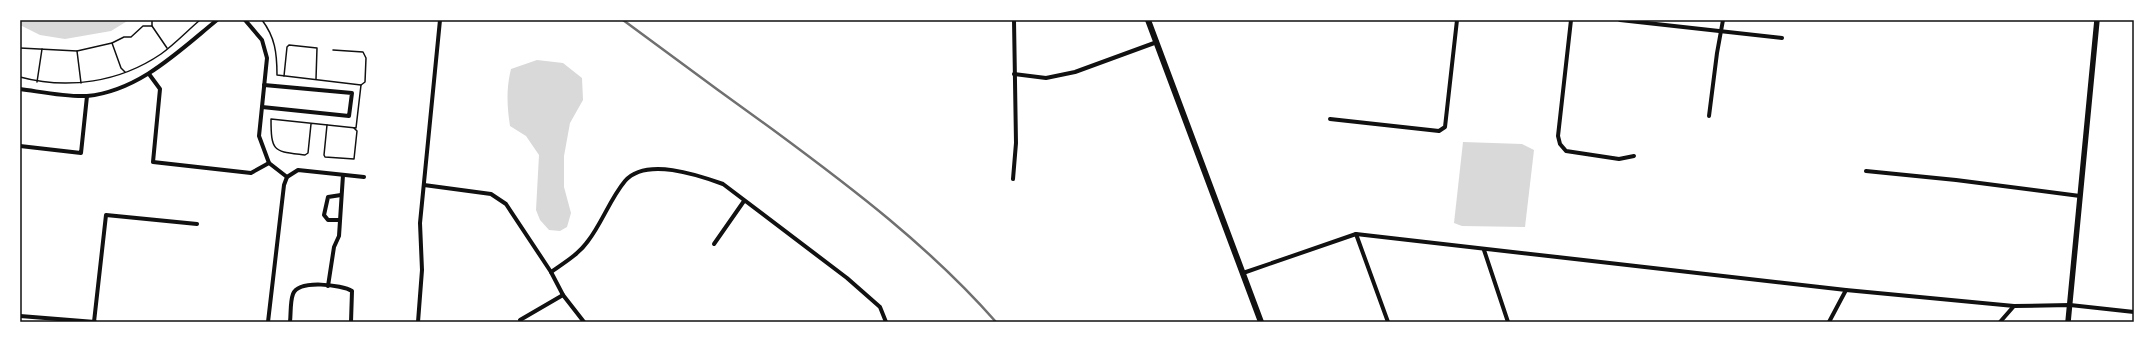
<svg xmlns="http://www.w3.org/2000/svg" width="2154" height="342" viewBox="0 0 2154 342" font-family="Helvetica,sans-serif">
<rect width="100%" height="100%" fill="#fff"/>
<g fill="#d9d9d9">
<polygon points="20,20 129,20 111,31 65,39 40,35 20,25"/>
<path d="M 537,60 L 563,63 L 582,78 L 583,100 L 570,123 L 564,156 L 564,187 L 571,213 L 567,227 L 560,231 L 549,230 L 540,220 L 536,210 L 539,155 L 526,136 L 510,126 C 507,106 506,89 511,69 Z"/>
<polygon points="1463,142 1522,144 1534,150 1525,227 1462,226 1454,223"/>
</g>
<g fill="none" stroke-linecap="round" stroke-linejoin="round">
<g stroke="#111" stroke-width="1.5">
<path d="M 262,20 C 275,37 277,53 277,75 L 361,85 L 356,128 L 271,119 C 271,153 274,151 305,155 L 308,153 L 311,124"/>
<polyline points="152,26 167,48"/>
<polyline points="112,43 121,68 125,72"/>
<polyline points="20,48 77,51 112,43 124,37 131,37 143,26 152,26 152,20"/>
<polyline points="333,50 363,52 366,58 365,82 361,85"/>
<polyline points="77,51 81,83"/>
<polyline points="284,76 287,47 289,45 317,48 316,79"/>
<path d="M 20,77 C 68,90 120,82 161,54 C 175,44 187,31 200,20"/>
<polyline points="37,82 42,49"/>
<polyline points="327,125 324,155 325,157 354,159 357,131 354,128"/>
</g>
<g stroke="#111" stroke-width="4">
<polyline points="245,20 262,40 267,58 259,136 269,163 287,177"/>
<polyline points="1571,20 1558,136 1560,144 1566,151 1619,159 1634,156"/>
<polyline points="1620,20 1782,38"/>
<polyline points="149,74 160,89 153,162 251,173 269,163"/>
<polyline points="1014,74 1046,78 1075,72 1157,42"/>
<path d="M 20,89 C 42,92 65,97 87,96 C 139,91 179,51 217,20"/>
<polyline points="262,107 349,116 352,93 264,85"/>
<polyline points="1709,116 1717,53 1723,20"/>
<polyline points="1330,119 1439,131 1445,127 1457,20"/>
<polyline points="20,146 81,153 87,96"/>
<polyline points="1866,171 1956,180 2080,196"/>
<polyline points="1013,179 1016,143 1014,20"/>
<polyline points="424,185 491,194 506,204 551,272 563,295 584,322"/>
<polyline points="339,220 328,220 324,215 328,197 341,195"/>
<polyline points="1356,234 1388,322"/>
<polyline points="714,244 744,201"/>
<polyline points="1484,250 1508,322"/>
<path d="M 551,272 C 564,263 579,254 588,241 C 602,223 610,199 625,181 C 646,157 698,175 723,184 L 847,278 L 880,307 L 886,322"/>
<polyline points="1243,273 1356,234 1846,290 2014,306"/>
<polyline points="328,286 334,247 339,236 343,175"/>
<polyline points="20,316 95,322"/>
<polyline points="520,320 563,295"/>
<polyline points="94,322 106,215 197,224"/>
<polyline points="268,322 284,185 287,177 298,170 364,177"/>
<path d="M 290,322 C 291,313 290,302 293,294 C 299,279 342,285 352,291 L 351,322"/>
<polyline points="418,322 422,270 420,223 440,20"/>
<polyline points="1829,322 1846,290"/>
<polyline points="2000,322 2014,306 2070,305 2134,312"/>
</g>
<polyline stroke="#111" stroke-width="5.5" points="2068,322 2097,20"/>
<polyline stroke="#111" stroke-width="6" points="1148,20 1261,322"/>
<path stroke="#707070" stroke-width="2.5" d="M 623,20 C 673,57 722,93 772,129 C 852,188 930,247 996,322"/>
</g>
<rect width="2154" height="342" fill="none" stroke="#ffffff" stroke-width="42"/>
<rect x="21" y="21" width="2112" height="300" fill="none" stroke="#111" stroke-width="1.5"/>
</svg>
